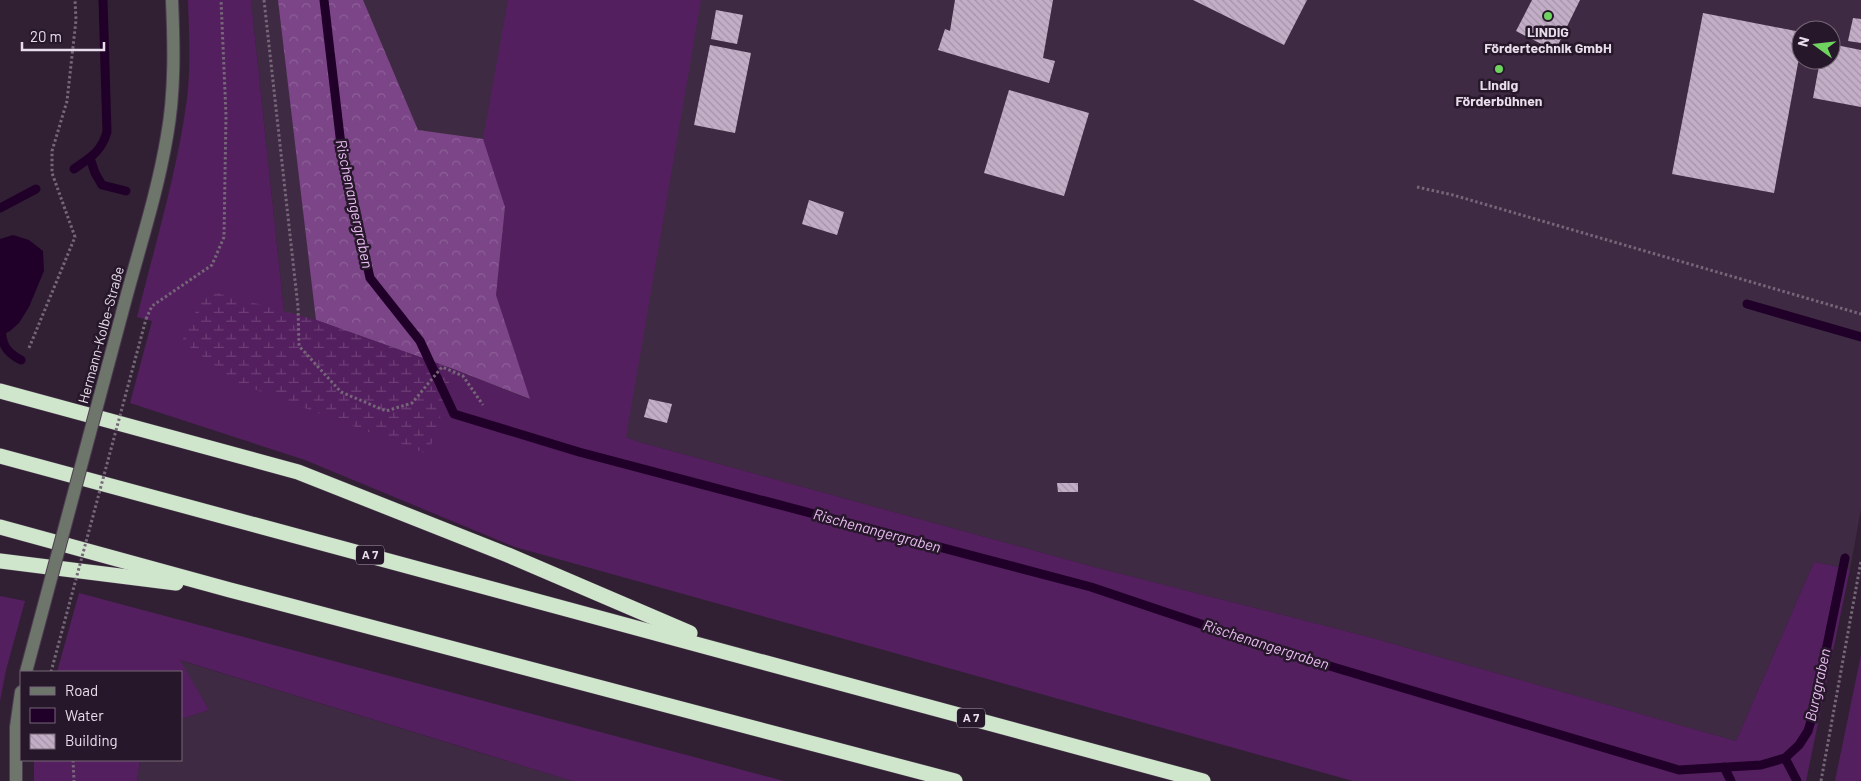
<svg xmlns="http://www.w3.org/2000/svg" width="1861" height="781" viewBox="0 0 1861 781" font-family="Barlow,sans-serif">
<defs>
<pattern id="forest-crowns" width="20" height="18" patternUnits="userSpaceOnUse" patternTransform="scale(1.25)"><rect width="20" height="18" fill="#7b4587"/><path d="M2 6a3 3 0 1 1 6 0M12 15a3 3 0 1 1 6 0" fill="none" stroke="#8e5f98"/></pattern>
<pattern id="wetland-marsh" width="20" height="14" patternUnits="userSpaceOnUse" patternTransform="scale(1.25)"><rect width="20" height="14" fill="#541f5f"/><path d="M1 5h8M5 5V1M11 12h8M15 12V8" fill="none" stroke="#6d3f76"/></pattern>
<pattern id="building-back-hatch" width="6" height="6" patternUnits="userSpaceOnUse" patternTransform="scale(1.25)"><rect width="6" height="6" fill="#c3aec7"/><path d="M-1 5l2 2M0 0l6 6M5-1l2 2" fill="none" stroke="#a493a7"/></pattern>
</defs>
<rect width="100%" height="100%" fill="#312034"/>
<g fill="#3f2a43" fill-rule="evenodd">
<path d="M 251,0 L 1861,0 L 1861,509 L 1850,569 L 1814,562 L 1736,741 L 1365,636 L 1094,567 L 639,442 L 456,370 L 316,320 L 284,312 ZM 1801,30 L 1831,30 L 1831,60 L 1801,60 Z"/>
<polygon points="179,660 572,781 137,781 140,760 181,760 181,719 209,710"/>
</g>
<g fill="#541f5f">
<path d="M 188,0 L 251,0 L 284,312 L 316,320 L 456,370 L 529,399 L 496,295 L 505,207 L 483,139 L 508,0 L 701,0 L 626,437 L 639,442 L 1094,567 L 1365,636 L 1736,741 L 1814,562 L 1850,569 L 1806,781 L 1353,781 L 515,547 L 305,460 L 130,403 L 152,321 L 137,317 C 155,245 177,173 187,99 C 191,66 189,32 188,0 Z"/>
<polygon points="79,593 784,781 572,781 180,660 209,710 181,719 181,672 57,672"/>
<polygon points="0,596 25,601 6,670 0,701"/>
<polygon points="1861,655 1861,781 1835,781"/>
<polygon points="34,760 140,760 137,781 34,781"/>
</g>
<polygon fill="url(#forest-crowns)" points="278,0 363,0 418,130 483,139 505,207 496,295 530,399 456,370 316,320"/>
<polygon fill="url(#wetland-marsh)" points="206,290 316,320 456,370 428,454 238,383 182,341"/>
<polygon fill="#200028" points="13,235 29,240 43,251 44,271 29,307 19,323 10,331 0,336 0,239"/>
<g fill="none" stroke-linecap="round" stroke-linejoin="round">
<g stroke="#200028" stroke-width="9">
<polyline points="324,0 341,145 370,278 420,341 454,414 579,452 1091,587 1296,656 1679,770 1761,765 1785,758 1799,745 1808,731 1813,714 1845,558"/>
<polyline points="90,158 95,173 102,185 126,191"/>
<path d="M 74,169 C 91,157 101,152 107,132 L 103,0"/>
<polyline points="0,208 36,189"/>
<polyline points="1747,304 1861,337"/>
<path d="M 1,324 C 1,343 5,352 21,360"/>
<polyline points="1785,758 1797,781"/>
<polyline points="1724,767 1731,781"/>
</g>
</g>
<g fill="url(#building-back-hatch)">
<polygon points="955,0 1053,0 1043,58 1055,61 1049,83 938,50 945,29 950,31"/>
<polygon points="1193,0 1307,0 1284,45"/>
<polygon points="1532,0 1580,0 1555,51 1516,31"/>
<polygon points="716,10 743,15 737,44 711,39"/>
<polygon points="1703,13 1801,32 1801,47 1774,193 1672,174"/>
<polygon points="1853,18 1861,19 1861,43 1848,41"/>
<polygon points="1831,44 1861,50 1861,107 1813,98 1819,66 1825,67 1826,60 1831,60"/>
<polygon points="710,45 751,53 735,133 694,125"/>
<polygon points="1009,90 1089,113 1064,196 984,173"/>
<polygon points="809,200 844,212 837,235 802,224"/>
<polygon points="649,399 672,404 667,423 644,417"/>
<polygon points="1057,483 1078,483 1078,492 1058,492"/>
</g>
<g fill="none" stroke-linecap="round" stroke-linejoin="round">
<g stroke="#4e3e51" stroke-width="14">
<g id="minor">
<path d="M 122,313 C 137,255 157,196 167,136 C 175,92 174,45 172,0"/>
<polyline points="16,781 16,727 21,692"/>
</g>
</g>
<g stroke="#4e3e51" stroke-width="16">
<g id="highway">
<polyline points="0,391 298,472 508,555 690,633"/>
<polyline points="0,456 1203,781"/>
<polyline points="0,527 230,590 955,781"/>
<polyline points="0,561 176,583"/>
</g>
</g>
<g stroke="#756678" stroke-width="3" stroke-dasharray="2.5 2.5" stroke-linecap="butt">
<polyline points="264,0 298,307 299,346 341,392 386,411 412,403 442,367 463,376 483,405"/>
<polyline points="1417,187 1453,195 1861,314"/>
<polyline points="146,319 152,306 212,265 224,237 226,115 221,0"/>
<polyline points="29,348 75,237 52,173 52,151 67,101 76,20 75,0"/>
<polyline points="73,760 74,781"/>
<polyline points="1821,781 1861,561"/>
</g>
<use href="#minor" stroke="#6e766c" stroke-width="12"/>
<use href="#highway" stroke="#d0e6cc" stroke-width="15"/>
<g stroke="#4e3e51" stroke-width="14" stroke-linecap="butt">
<polyline id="minor-bridge" points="26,672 122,313"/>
</g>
<polyline stroke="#756678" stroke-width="3" stroke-dasharray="2.5 2.5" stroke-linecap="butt" points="51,672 146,319"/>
<use href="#minor-bridge" stroke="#6e766c" stroke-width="12"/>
</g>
<g fill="#6fd35f" stroke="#27172a" stroke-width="2">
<circle cx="1548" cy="16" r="5"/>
<circle cx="1499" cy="69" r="5"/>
</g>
<g text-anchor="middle" stroke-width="5" stroke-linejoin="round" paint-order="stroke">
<g fill="#27172a" stroke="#aea2b0" stroke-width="1">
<rect x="356" y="545.5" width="28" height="19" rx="4"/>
<rect x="957" y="708.5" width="28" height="19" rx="4"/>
</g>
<g font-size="12" font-weight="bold" fill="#e8ddea">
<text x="370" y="559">A 7</text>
<text x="971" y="722">A 7</text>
</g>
<g font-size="14" font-weight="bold" fill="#e8ddea" stroke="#27172a">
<text x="1548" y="37">LINDIG<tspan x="1548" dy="16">Fördertechnik GmbH</tspan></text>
<text x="1499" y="90">Lindig<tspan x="1499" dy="16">Förderbühnen</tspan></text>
</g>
<g font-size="14" fill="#e8ddea" stroke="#27172a">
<text transform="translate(101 335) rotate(-75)" y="5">Hermann-Kolbe-Straße</text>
</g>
<g font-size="15" font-style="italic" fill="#ebbdf4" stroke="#27172a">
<text transform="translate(354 204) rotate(78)" y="5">Rischenangergraben</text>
<text transform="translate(877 531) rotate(15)" y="5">Rischenangergraben</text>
<text transform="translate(1266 645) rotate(18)" y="5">Rischenangergraben</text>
<text transform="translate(1818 685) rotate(-78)" y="5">Burggraben</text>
</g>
</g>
<rect x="20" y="671" width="162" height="90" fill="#27172a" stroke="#746677"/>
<rect x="30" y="687" width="25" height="8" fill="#6e766c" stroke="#746677"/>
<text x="65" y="696" font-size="15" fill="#e8ddea">Road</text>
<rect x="30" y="708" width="25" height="15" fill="#200028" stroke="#746677"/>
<text x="65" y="721" font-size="15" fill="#e8ddea">Water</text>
<rect x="30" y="734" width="25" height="15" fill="url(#building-back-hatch)" stroke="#746677"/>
<text x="65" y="746" font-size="15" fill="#e8ddea">Building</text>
<g transform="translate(1816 45) rotate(285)"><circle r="24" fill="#27172a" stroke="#746677"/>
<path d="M0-4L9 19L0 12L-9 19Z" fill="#6fd35f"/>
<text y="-8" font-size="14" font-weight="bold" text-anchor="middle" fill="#e8ddea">N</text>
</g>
<path d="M22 42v8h82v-8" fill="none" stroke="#e8ddea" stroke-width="2.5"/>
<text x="30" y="42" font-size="15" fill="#e8ddea" stroke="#27172a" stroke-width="4" paint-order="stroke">20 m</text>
</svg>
